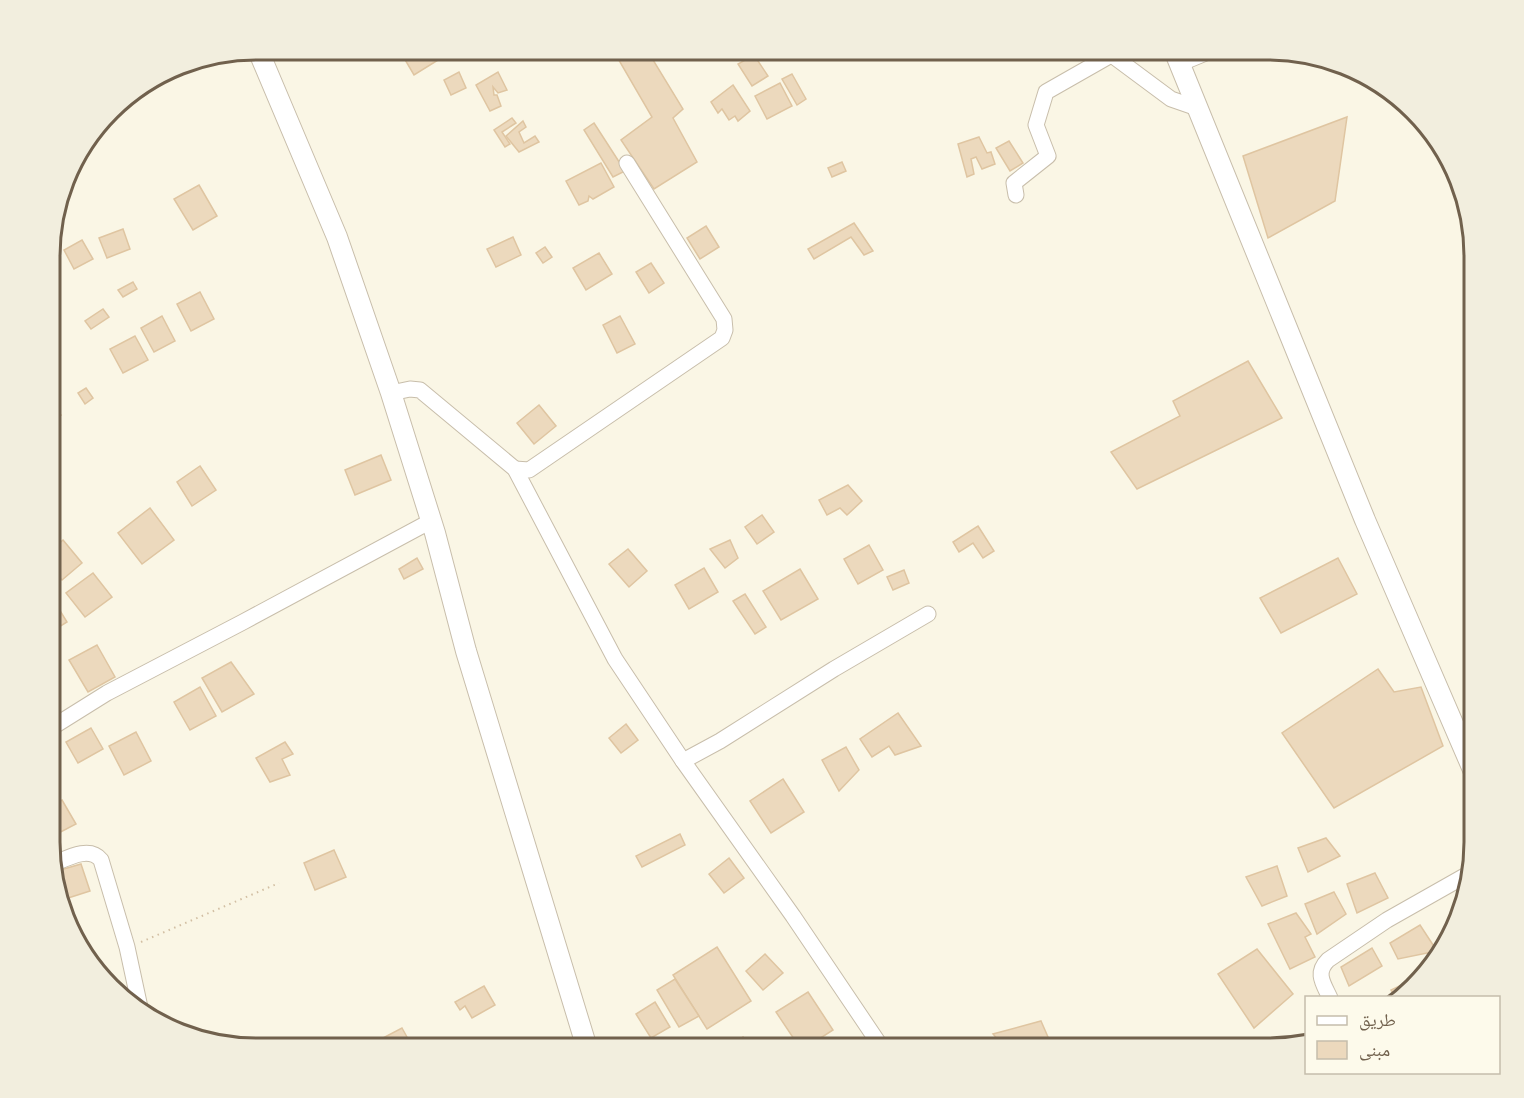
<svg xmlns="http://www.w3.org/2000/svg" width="1524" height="1098" viewBox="0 0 1524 1098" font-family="'PT Sans','Noto Naskh Arabic',sans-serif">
<rect width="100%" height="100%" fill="#faf6e5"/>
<g fill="#ecd9bd" stroke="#dfc5a1" stroke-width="1.5">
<polygon points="417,50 439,50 443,57 414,75 404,58"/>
<polygon points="613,50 647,50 683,109 673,118 697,162 654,189 621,140 652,117"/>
<polygon points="754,55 768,76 752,86 738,64"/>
<polygon points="459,72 466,88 451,95 444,80"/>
<polygon points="498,72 507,90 498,93 493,87 494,95 497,95 501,106 490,111 476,85"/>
<polygon points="792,74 806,99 797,105 782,79"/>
<polygon points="780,83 792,106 767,119 755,96"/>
<polygon points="733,85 750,111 738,121 735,116 729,120 722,109 718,113 711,102"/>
<polygon points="1347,117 1335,201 1268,238 1243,156"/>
<polygon points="512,118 516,123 502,132 510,144 505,147 494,130"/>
<polygon points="523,121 526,127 519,132 524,143 535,136 539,142 519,152 506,136"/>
<polygon points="594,123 625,171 613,177 584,130"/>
<polygon points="979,137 987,153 991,152 995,164 982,169 976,157 971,159 974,174 967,177 958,144"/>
<polygon points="1009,141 1023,163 1010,171 996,148"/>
<polygon points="842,162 846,171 832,177 828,168"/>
<polygon points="601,163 614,187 593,199 589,196 588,201 579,205 566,181"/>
<polygon points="199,185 217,216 193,230 174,199"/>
<polygon points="854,223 873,251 864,255 851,237 814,259 808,249"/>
<polygon points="706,226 719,247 700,259 687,238"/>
<polygon points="123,229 130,249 107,258 99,238"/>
<polygon points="513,237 521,255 496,267 487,249"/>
<polygon points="82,240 93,259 74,269 64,250"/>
<polygon points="545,247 552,257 543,263 536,253"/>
<polygon points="599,253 612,274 586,290 573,268"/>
<polygon points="651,263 664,283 649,293 636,272"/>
<polygon points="133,282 137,289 123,297 118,290"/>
<polygon points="200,292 214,319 191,331 177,304"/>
<polygon points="103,309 109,317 91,329 85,321"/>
<polygon points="162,316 175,341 154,352 141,328"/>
<polygon points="620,316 635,344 617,353 603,325"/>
<polygon points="135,336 148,360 123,373 110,349"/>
<polygon points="1248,361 1282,418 1137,489 1111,452 1180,416 1173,401"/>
<polygon points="86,388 93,398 85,404 78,393"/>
<polygon points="51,402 61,415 51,422"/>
<polygon points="539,405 556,426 534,444 517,423"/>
<polygon points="381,455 391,480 355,495 345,470"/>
<polygon points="200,466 216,490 192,506 177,482"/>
<polygon points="848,485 862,501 847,515 840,508 827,515 819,500"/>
<polygon points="150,508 174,540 142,564 118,533"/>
<polygon points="762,515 774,532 757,544 745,527"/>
<polygon points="978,526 994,551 983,558 973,543 959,552 953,542"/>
<polygon points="63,540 82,563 62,580 51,568 51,550"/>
<polygon points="730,540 738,558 725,568 710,549"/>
<polygon points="869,545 883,570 858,584 844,559"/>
<polygon points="628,549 647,571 629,587 609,564"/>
<polygon points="417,558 423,569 404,579 399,569"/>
<polygon points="1338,558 1357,594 1281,633 1260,598"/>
<polygon points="704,568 718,592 689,609 675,585"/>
<polygon points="800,569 818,599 781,620 763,591"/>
<polygon points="904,570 909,583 893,590 887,577"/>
<polygon points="93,573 112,597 85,617 66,593"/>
<polygon points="745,594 766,627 755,634 733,601"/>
<polygon points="51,596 67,622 51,632"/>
<polygon points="97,645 115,677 88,692 69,660"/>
<polygon points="231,662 254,694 222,712 202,678"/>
<polygon points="1378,669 1394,692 1421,687 1443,746 1334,808 1282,733"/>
<polygon points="200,687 216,716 190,730 174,702"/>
<polygon points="898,713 921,746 895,755 889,746 872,757 860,739"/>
<polygon points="626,724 638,740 621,753 609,738"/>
<polygon points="91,728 103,749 78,763 66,742"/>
<polygon points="136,732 151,761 124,775 109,746"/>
<polygon points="285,742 293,754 282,759 290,775 270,782 256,758"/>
<polygon points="846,747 859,770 839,791 822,760"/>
<polygon points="783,779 804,812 771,833 750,801"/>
<polygon points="62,800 76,824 51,837 51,806"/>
<polygon points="680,834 685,845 642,867 636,856"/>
<polygon points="1326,838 1340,856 1308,872 1298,848"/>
<polygon points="334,850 346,877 315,890 304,863"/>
<polygon points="729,858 744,878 724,893 709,874"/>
<polygon points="81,864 90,891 65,899 57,871"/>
<polygon points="1277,866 1287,896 1262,906 1246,877"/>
<polygon points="1375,873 1388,898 1357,913 1347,884"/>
<polygon points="1334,892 1346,914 1317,934 1305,904"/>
<polygon points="1296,913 1311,934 1305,937 1315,957 1290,969 1268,924"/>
<polygon points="1420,925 1437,951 1398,959 1390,943"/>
<polygon points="717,947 751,1001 707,1029 673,975"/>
<polygon points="1372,948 1382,966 1349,986 1341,967"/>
<polygon points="1257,949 1293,994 1254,1028 1218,974"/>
<polygon points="765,954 783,973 763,990 746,971"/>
<polygon points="1425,974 1396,998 1391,990"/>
<polygon points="675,979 699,1016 679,1027 657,990"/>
<polygon points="484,986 495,1005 472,1018 465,1006 460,1010 455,1002"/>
<polygon points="808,992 833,1030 805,1048 800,1048 776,1012"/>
<polygon points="655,1002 670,1027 651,1038 636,1014"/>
<polygon points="1041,1021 1051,1044 1043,1048 1005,1048 993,1034"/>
<polygon points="402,1028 413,1048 380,1048 377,1041"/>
<polygon points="743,1037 750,1048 730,1048 731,1045"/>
</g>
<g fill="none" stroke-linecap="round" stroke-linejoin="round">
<g stroke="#c8beab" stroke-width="17">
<g id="minor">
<polyline points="1105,50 1171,99 1197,108"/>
<polyline points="1179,64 1213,50"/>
<polyline points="1016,195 1014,183 1048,156 1036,125 1046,92 1111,55"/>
<polyline points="391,393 410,389 420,390 515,469 615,659 683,761 793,916 882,1048"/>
<polyline points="515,469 529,470 722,338 725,330 724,319 627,163"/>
<polyline points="51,728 107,693 243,622 431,521"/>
<polyline points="683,761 720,741 834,669 928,614"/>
<path d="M 51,865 C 66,859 89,845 101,860 L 127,947 L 141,1012"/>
<path d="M 1330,998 C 1323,983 1315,973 1328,960 L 1387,920 L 1470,873"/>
</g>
</g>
<g stroke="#c8beab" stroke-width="22">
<g id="tertiary">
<polyline points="258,50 337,237 391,393 435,533 466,651 587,1048"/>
<polyline points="1174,50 1365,520 1474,772"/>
</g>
</g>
<polyline stroke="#d2bfa3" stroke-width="2" stroke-dasharray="1.5 4.5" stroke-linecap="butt" points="141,942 279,883"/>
<use href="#minor" stroke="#fff" stroke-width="15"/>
<use href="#tertiary" stroke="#fff" stroke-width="20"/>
</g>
<path d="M0 0H1524V1098H0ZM256 60H1268A196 196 0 0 1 1464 256V842A196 196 0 0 1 1268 1038H256A196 196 0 0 1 60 842V256A196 196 0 0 1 256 60Z" fill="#f2eede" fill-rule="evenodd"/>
<path fill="none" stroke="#71614d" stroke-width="3" d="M256 60H1268A196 196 0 0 1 1464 256V842A196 196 0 0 1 1268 1038H256A196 196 0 0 1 60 842V256A196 196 0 0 1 256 60Z"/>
<rect x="1305" y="996" width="195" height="78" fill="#fdfaeb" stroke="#c5bdac" stroke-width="1.5"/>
<rect x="1317" y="1016" width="30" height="9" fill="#ffffff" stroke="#c5bdac" stroke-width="1.5"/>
<text x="1359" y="1026" font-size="18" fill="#71614d">طريق</text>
<rect x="1317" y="1041" width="30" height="18" fill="#ecd9bd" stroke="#c5bdac" stroke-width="1.5"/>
<text x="1359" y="1056" font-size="18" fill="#71614d">مبنى</text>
</svg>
